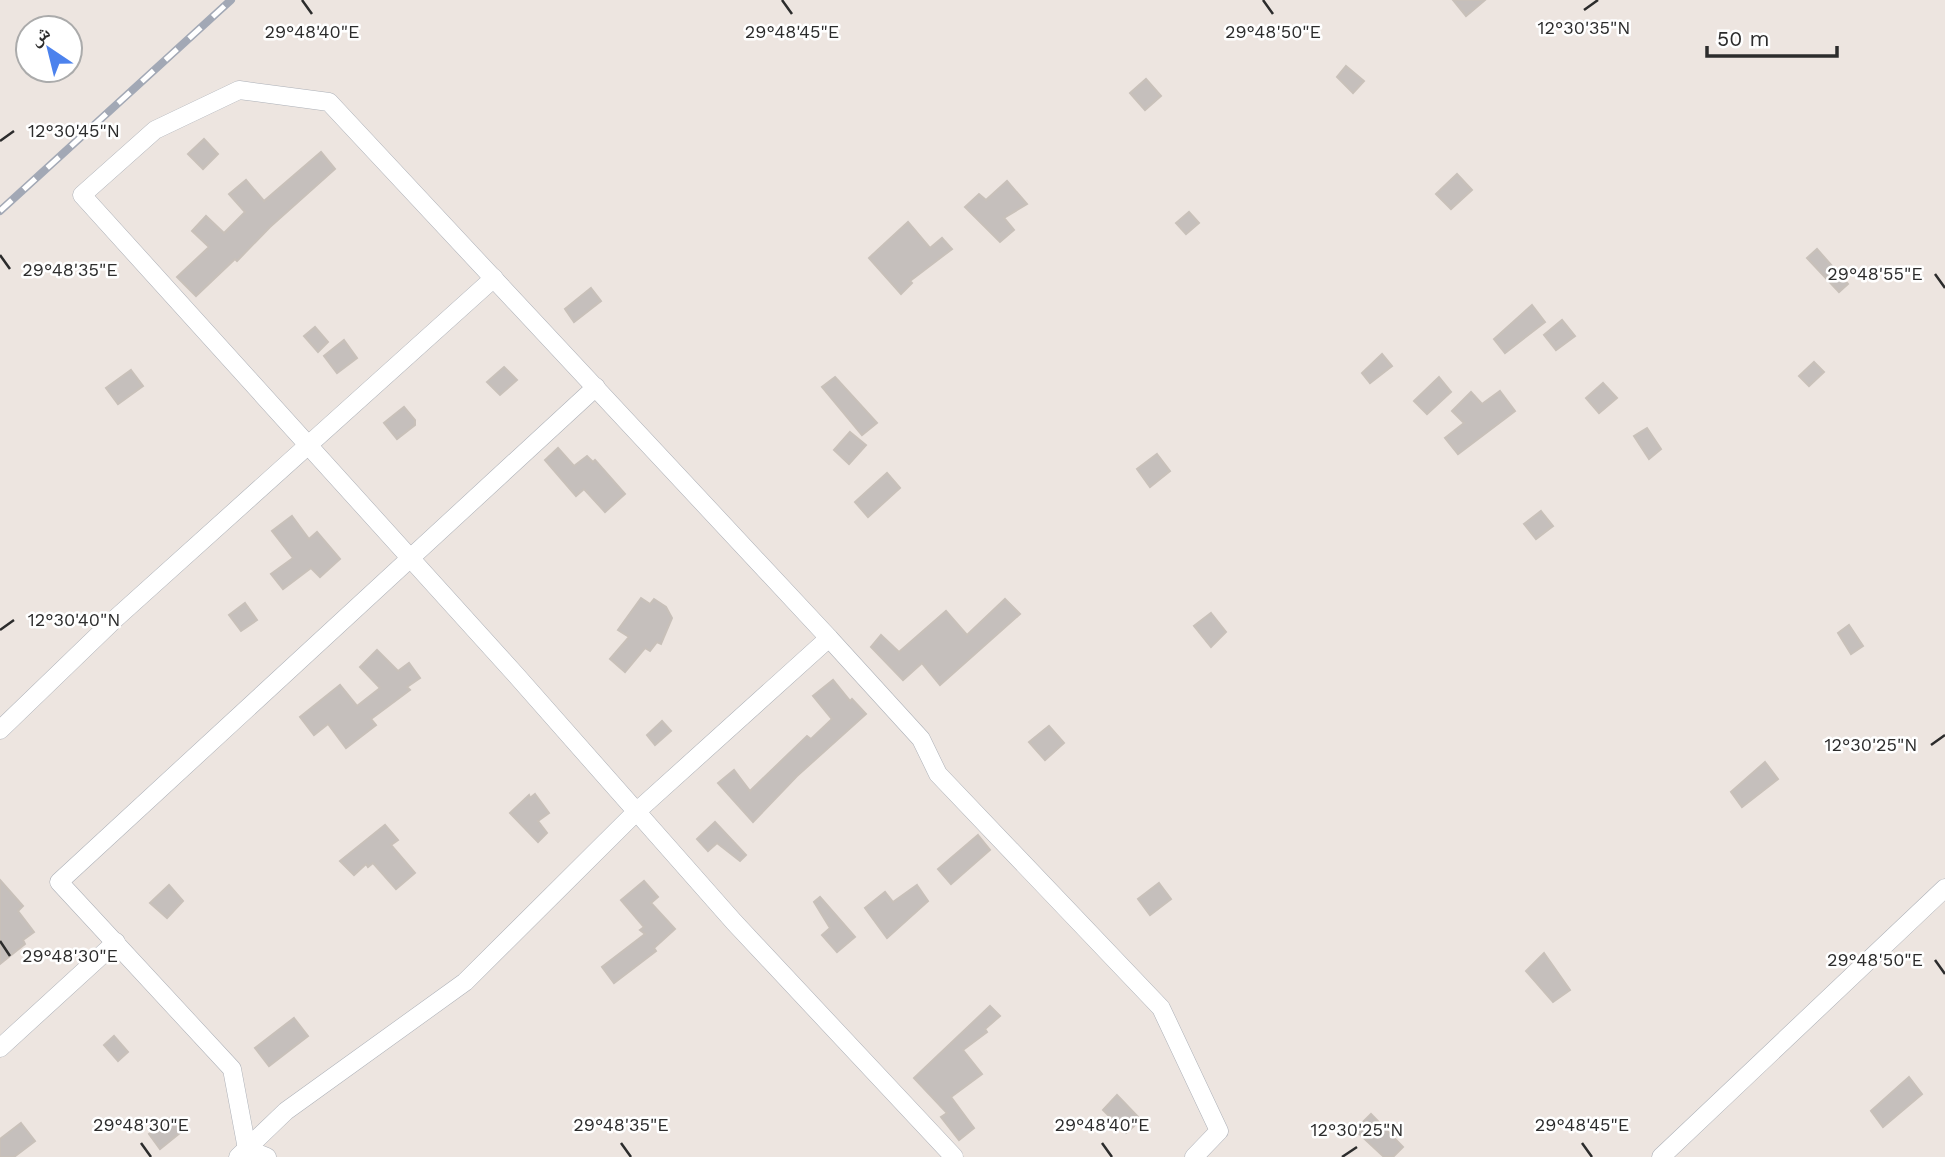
<svg xmlns="http://www.w3.org/2000/svg" width="1945" height="1157" viewBox="0 0 1945 1157" font-family="'Work Sans','Noto Naskh Arabic',sans-serif">
<rect width="100%" height="100%" fill="#ede5e0"/>
<g fill="#c5bfbc" stroke="#c8c0b9" stroke-width="2">
<polygon points="1453,0 1485,0 1466,16"/>
<polygon points="1346,66 1364,81 1353,93 1337,77"/>
<polygon points="1146,79 1161,96 1145,110 1130,93"/>
<polygon points="204,139 218,154 203,169 188,154"/>
<polygon points="321,152 335,169 270,227 237,261 235,259 196,296 177,277 209,247 192,231 206,216 224,233 245,212 229,194 246,180 264,201"/>
<polygon points="1457,174 1472,190 1451,209 1436,194"/>
<polygon points="1007,181 1027,204 1004,218 1014,230 1000,242 965,207 979,194 986,200"/>
<polygon points="1189,212 1199,223 1186,234 1176,223"/>
<polygon points="908,222 930,248 942,238 952,249 910,281 912,283 901,294 869,258"/>
<polygon points="1817,249 1848,284 1839,292 1807,258"/>
<polygon points="591,288 601,301 574,322 565,309"/>
<polygon points="1532,305 1545,322 1505,353 1494,339"/>
<polygon points="1562,320 1575,336 1556,350 1544,335"/>
<polygon points="315,327 328,342 318,352 304,336"/>
<polygon points="344,340 357,358 337,373 324,356"/>
<polygon points="1382,354 1392,366 1370,383 1362,373"/>
<polygon points="1814,362 1824,372 1809,386 1799,376"/>
<polygon points="504,367 517,380 500,395 487,382"/>
<polygon points="131,370 143,386 118,404 106,388"/>
<polygon points="835,377 877,423 862,435 822,387"/>
<polygon points="1439,377 1451,392 1427,414 1414,401"/>
<polygon points="1603,383 1617,398 1599,413 1586,398"/>
<polygon points="1500,391 1515,411 1458,454 1445,438 1464,423 1452,411 1471,392 1482,404"/>
<polygon points="404,407 415,420 415,425 397,439 384,423"/>
<polygon points="1647,428 1661,449 1649,459 1634,436"/>
<polygon points="850,432 866,445 849,464 834,450"/>
<polygon points="558,448 574,466 587,456 593,462 595,460 625,494 605,512 584,489 576,496 545,460"/>
<polygon points="1157,454 1170,471 1150,487 1137,469"/>
<polygon points="887,473 900,488 868,517 855,502"/>
<polygon points="1541,511 1553,526 1536,539 1524,524"/>
<polygon points="292,516 309,539 317,532 340,559 320,577 311,568 283,589 271,574 293,558 272,531"/>
<polygon points="641,598 650,604 654,599 666,607 672,618 661,644 657,642 650,651 645,648 625,672 610,659 629,637 618,630"/>
<polygon points="1005,599 1020,614 940,685 922,663 903,680 871,647 881,635 899,652 946,611 967,635"/>
<polygon points="245,603 257,620 241,631 229,615"/>
<polygon points="1211,613 1226,632 1211,647 1194,626"/>
<polygon points="1849,625 1863,646 1851,654 1838,633"/>
<polygon points="377,650 398,671 409,663 420,678 407,687 410,690 371,719 376,725 346,748 328,724 314,735 300,717 340,685 357,706 380,688 360,667"/>
<polygon points="833,680 850,701 852,699 866,714 797,776 753,822 718,783 734,770 750,791 807,736 811,739 832,719 813,696"/>
<polygon points="662,721 671,731 655,745 647,735"/>
<polygon points="1049,726 1064,743 1045,760 1029,742"/>
<polygon points="1765,762 1778,779 1742,807 1731,792"/>
<polygon points="535,794 549,813 538,821 547,833 538,842 510,813 529,795 530,798"/>
<polygon points="715,822 746,855 740,861 717,843 708,851 697,839"/>
<polygon points="385,825 398,840 391,845 415,873 396,889 373,863 368,867 366,864 354,875 340,861"/>
<polygon points="978,835 990,850 951,884 938,869"/>
<polygon points="0,880 23,906 18,911 34,932 23,940 25,944 0,964"/>
<polygon points="644,881 658,897 651,903 675,929 654,948 656,951 614,983 602,967 645,934 640,930 644,927 621,900"/>
<polygon points="1159,883 1171,899 1150,915 1138,899"/>
<polygon points="169,885 183,901 167,918 150,903"/>
<polygon points="917,885 928,901 887,938 865,908 885,892 893,902"/>
<polygon points="820,897 855,937 837,952 822,935 830,928 814,902"/>
<polygon points="1544,953 1570,990 1553,1002 1526,971"/>
<polygon points="990,1006 1000,1016 985,1029 987,1032 963,1050 982,1074 951,1097 974,1128 959,1140 941,1117 947,1113 914,1078"/>
<polygon points="294,1018 308,1036 269,1066 255,1048"/>
<polygon points="114,1036 128,1052 118,1061 104,1045"/>
<polygon points="1909,1077 1922,1094 1883,1127 1871,1111"/>
<polygon points="1117,1095 1141,1120 1126,1133 1103,1110"/>
<polygon points="1371,1114 1403,1147 1393,1157 1384,1157 1355,1130"/>
<polygon points="170,1118 181,1132 160,1149 149,1134"/>
<polygon points="21,1123 35,1141 14,1157 0,1157 0,1139"/>
</g>
<g fill="none" stroke-linecap="round" stroke-linejoin="round">
<g stroke="#acb0b7" stroke-width="19">
<g id="minor">
<polyline points="829,638 921,739 938,774 1161,1008 1219,1131 1194,1157"/>
<polyline points="0,730 115,619 494,278"/>
<polyline points="0,1048 116,942"/>
<polyline points="238,1157 286,1111 465,982 635,813 829,638 329,102 239,90 155,130 82,195 516,675 734,922 954,1157"/>
<polyline points="267,1157 247,1149 232,1069 59,882 596,387"/>
<polyline points="1661,1157 1945,888"/>
</g>
</g>
<use href="#minor" stroke="#fff" stroke-width="18"/>
<g stroke="#a2a8b5" stroke-width="8">
<polyline id="rail" points="0,211 231,0"/>
</g>
<use href="#rail" stroke="#fff" stroke-width="5" stroke-dasharray="16" stroke-linecap="butt"/>
</g>
<path fill="none" stroke="#2c2c2c" stroke-width="2.5" d="M 302,0 L 312,14M 782,0 L 792,14M 1263,0 L 1273,14M 1584,10 L 1598,0M 0,141 L 14,131M 0,255 L 10,269M 1935,274 L 1945,288M 0,630 L 14,620M 1931,745 L 1945,735M 0,941 L 10,956M 1935,960 L 1945,974M 141,1143 L 151,1157M 621,1143 L 631,1157M 1102,1143 L 1112,1157M 1582,1143 L 1592,1157M 1342,1157 L 1357,1147"/>
<g font-size="18" text-anchor="middle" fill="#2c2c2c" stroke="#fff" stroke-width="5" stroke-linejoin="round" paint-order="stroke">
<text x="1584" y="34">12°30'35"N</text>
<text x="312" y="38">29°48'40"E</text>
<text x="792" y="38">29°48'45"E</text>
<text x="1273" y="38">29°48'50"E</text>
<text x="74" y="137">12°30'45"N</text>
<text x="70" y="276">29°48'35"E</text>
<text x="1875" y="280">29°48'55"E</text>
<text x="74" y="626">12°30'40"N</text>
<text x="1871" y="751">12°30'25"N</text>
<text x="70" y="962">29°48'30"E</text>
<text x="1875" y="966">29°48'50"E</text>
<text x="141" y="1131">29°48'30"E</text>
<text x="621" y="1131">29°48'35"E</text>
<text x="1102" y="1131">29°48'40"E</text>
<text x="1582" y="1131">29°48'45"E</text>
<text x="1357" y="1136">12°30'25"N</text>
</g>
<g transform="translate(49 49) rotate(325)"><circle r="33" fill="#ffffff" stroke="#ababab" stroke-width="2"/>
<path d="M0-5L12 26L0 18L-12 26Z" fill="#4c82ed"/>
<text y="-10" font-size="19" font-weight="bold" text-anchor="middle" fill="#2c2c2c">ش</text>
</g>
<path d="M1707 46v10h130v-10" fill="none" stroke="#2c2c2c" stroke-width="3.5"/>
<text x="1717" y="46" font-size="21" fill="#2c2c2c" stroke="#ffffff" stroke-width="5" paint-order="stroke">50 m</text>
</svg>
